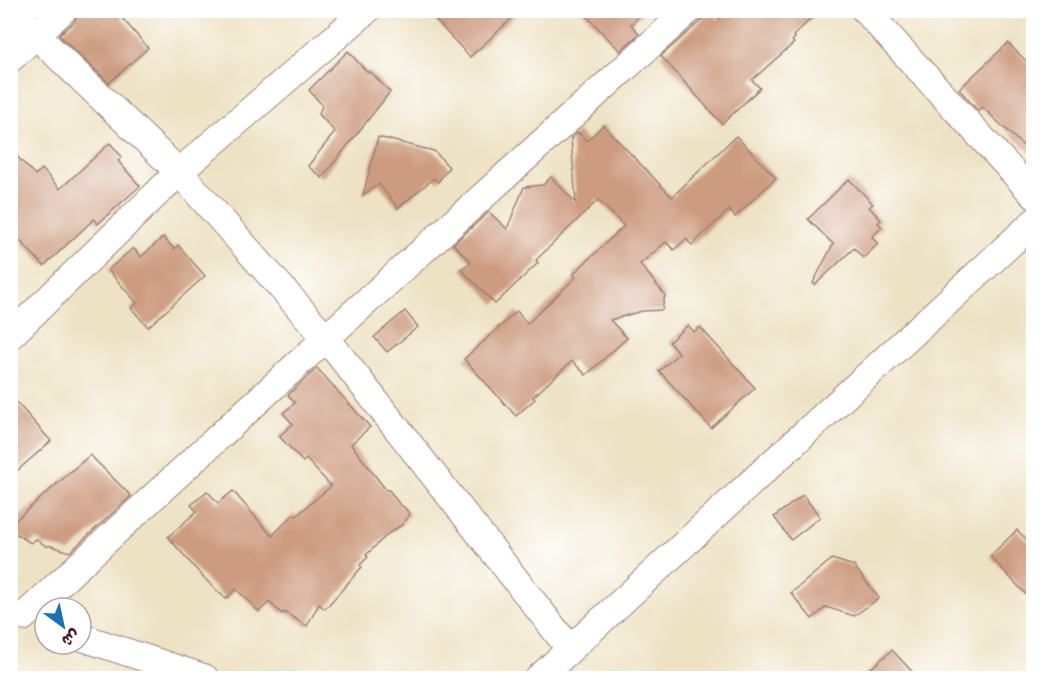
<svg xmlns="http://www.w3.org/2000/svg" width="1044" height="689" viewBox="0 0 1044 689" font-family="Itim,'Playpen Sans Arabic',sans-serif">
<rect width="100%" height="100%" fill="#fff"/>
<filter id="ink" filterUnits="userSpaceOnUse"><feTurbulence type="fractalNoise" baseFrequency=".0167" numOctaves="2"/><feDisplacementMap in="SourceGraphic" scale="12" xChannelSelector="R" yChannelSelector="G"/><feConvolveMatrix kernelMatrix="1 2 1 2 8 2 1 2 1" color-interpolation-filters="sRGB"/></filter>
<filter id="wash" filterUnits="userSpaceOnUse"><feTurbulence type="fractalNoise" baseFrequency=".008" numOctaves="4" result="noise"/><feDisplacementMap in="SourceGraphic" scale="24" xChannelSelector="R" yChannelSelector="G"/><feGaussianBlur stdDeviation="1.35" result="paint"/><feColorMatrix in="noise" values="0 0 0 0 0 0 0 0 0 0 0 0 0 0 0 0 0 1.4 0 .05"/><feComposite in="paint" operator="in"/></filter>
<g filter="url(#wash)">
<rect width="100%" height="100%" fill="#eee2c4"/>
<g id="blocks">
<g fill="#cd9c80">
<polygon points="80,10 115,10 148,48 109,83 59,35 74,22"/>
<polygon points="426,10 521,10 470,57"/>
<polygon points="581,10 646,10 631,24 639,34 620,51"/>
<polygon points="728,10 820,10 793,36 795,38 792,41 794,43 752,80 760,88 722,124 661,56 712,11 719,19"/>
<polygon points="1008,43 1034,69 1034,156 982,107 978,111 959,89"/>
<polygon points="348,51 368,73 370,71 390,92 322,178 308,166 335,132 319,114 322,105 309,90"/>
<polygon points="603,125 672,197 736,136 776,178 735,217 729,210 692,245 686,239 674,250 666,242 640,264 665,295 662,310 642,311 610,320 627,338 586,375 572,361 533,397 535,399 516,416 464,359 517,311 527,324 576,277 573,274 624,226 598,200 536,260 538,263 495,304 461,269 471,262 453,244 489,212 507,229 524,187 543,185 551,177 576,203 571,138 578,132 587,141"/>
<polygon points="378,137 434,151 449,167 438,182 434,178 398,208 379,184 363,195"/>
<polygon points="110,143 122,157 118,161 140,186 100,222 98,224 94,219 44,266 10,230 10,149 35,175 42,169 60,189"/>
<polygon points="849,179 873,204 869,207 881,220 878,223 882,227 872,237 878,244 863,258 854,248 815,285 813,283 833,244 808,219"/>
<polygon points="163,237 174,249 178,245 205,276 148,327 131,308 137,303 108,270 133,248 141,257"/>
<polygon points="405,311 418,327 387,352 374,337"/>
<polygon points="688,325 694,332 700,327 755,388 711,428 659,371 679,353 669,342"/>
<polygon points="317,368 370,427 351,444 386,490 389,490 400,505 404,507 410,514 402,525 389,533 366,555 368,557 360,565 362,567 325,609 319,604 307,626 284,612 282,614 269,602 259,612 236,589 226,599 202,576 168,537 197,511 191,505 207,491 218,503 233,491 272,536 294,514 296,516 331,486 306,459 303,462 279,436 293,424 283,413 295,403 288,395"/>
<polygon points="10,395 51,441 10,477"/>
<polygon points="90,455 131,496 70,552 51,546 46,546 36,539 31,543 10,530 10,525"/>
<polygon points="803,495 820,517 791,540 774,517"/>
<polygon points="1017,530 1034,547 1034,603 990,556"/>
<polygon points="832,559 854,566 879,598 854,616 826,607 812,619 791,593"/>
<polygon points="892,650 918,678 860,678"/>
</g>
</g>
</g>
<g filter="url(#ink)">
<use href="#blocks" fill-opacity="0" stroke="#9c8078" stroke-width="1.5"/>
<g fill="none" stroke-linecap="round" stroke-linejoin="round">
<g stroke="#9c8078" stroke-width="29">
<g id="minor">
<polyline points="14,10 36,35 179,172 326,338 570,649"/>
<polyline points="865,10 1034,195"/>
<polyline points="10,59 63,10"/>
<polyline points="10,336 179,172 367,10"/>
<polyline points="23,617 326,338 689,10"/>
<polyline points="81,637 205,678"/>
<polyline points="539,678 1034,222"/>
</g>
</g>
<use href="#minor" stroke="#fff" stroke-width="27"/>
</g>
</g>
<rect width="1044" height="689" fill="none" stroke="#fff" stroke-width="36"/>
<g transform="translate(63 626) rotate(147)"><circle r="28" fill="#ffffff" stroke="#b7a5aa" stroke-width="1.5"/>
<path d="M0-4.5L10 22L0 15L-10 22Z" fill="#1f6fb2"/>
<text y="-9" font-size="16" font-weight="bold" text-anchor="middle" fill="#4a1f2b">ش</text>
</g>
</svg>
